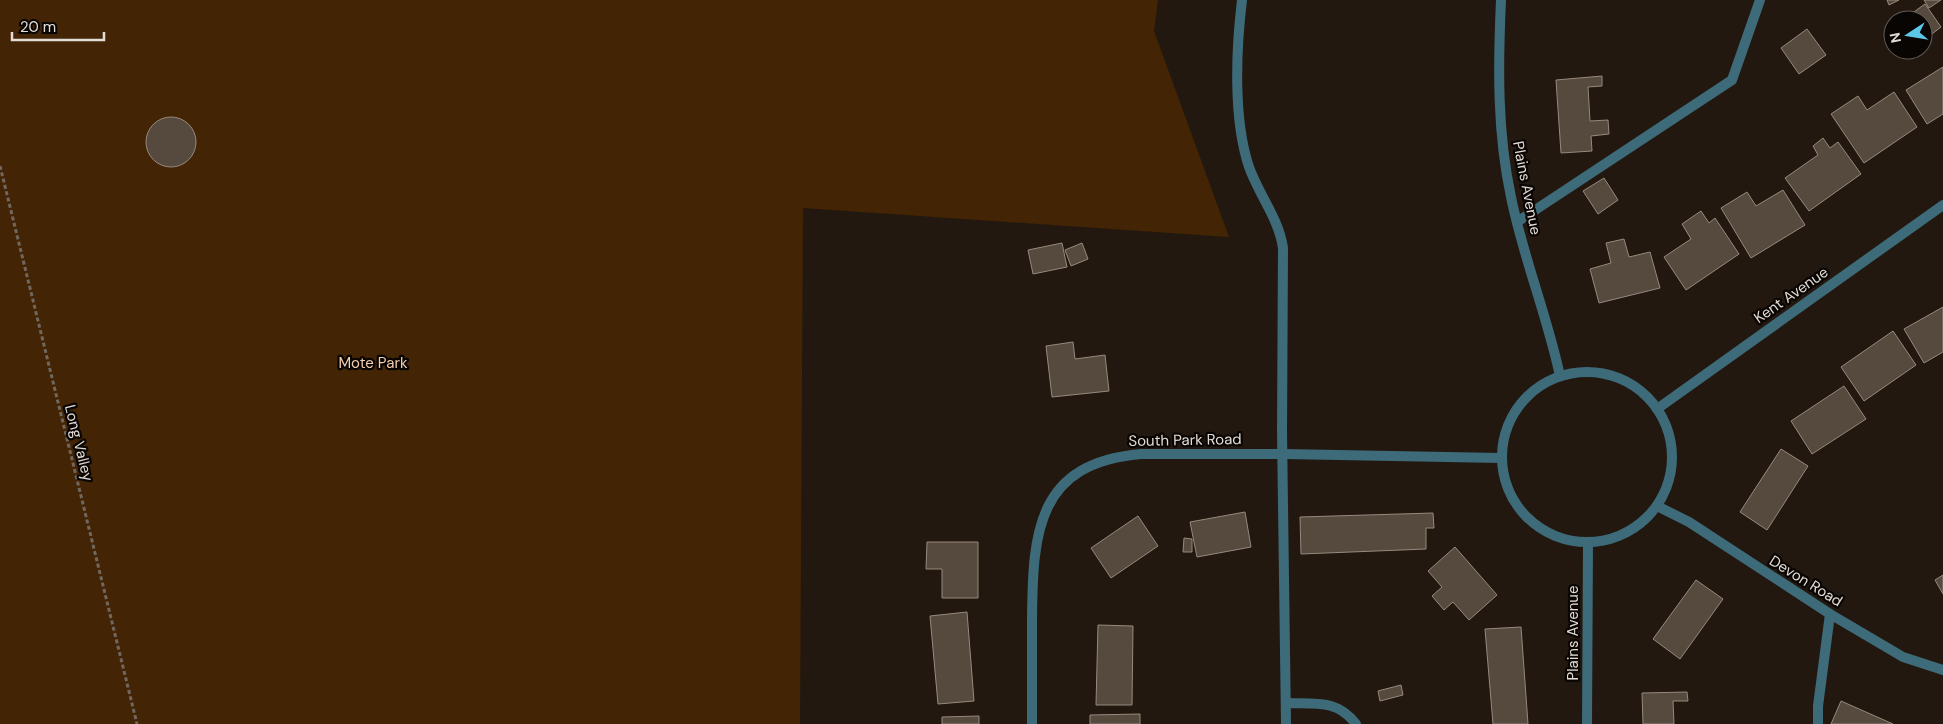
<svg xmlns="http://www.w3.org/2000/svg" width="1943" height="724" viewBox="0 0 1943 724" font-family="'DM Sans',sans-serif">
<rect width="100%" height="100%" fill="#23180f"/>
<polygon fill="#432404" points="0,0 1158,0 1154,31 1229,237 803,208 800,724 0,724"/>
<g fill="#56493e" stroke="#98897d">
<polygon points="1887,0 1899,0 1889,5"/>
<polygon points="1924,0 1941,0 1929,8"/>
<polygon points="1925,4 1941,27 1928,37 1923,30 1923,20 1916,20 1911,14"/>
<polygon points="1807,29 1826,55 1799,74 1781,48"/>
<polygon points="1943,67 1943,114 1927,124 1906,90"/>
<polygon points="1602,76 1602,86 1588,87 1590,121 1608,120 1609,134 1591,136 1592,151 1561,153 1556,80"/>
<polygon points="1894,92 1917,127 1864,163 1831,114 1858,96 1867,110"/>
<circle cx="171" cy="142" r="25"/>
<polygon points="1823,138 1830,148 1838,142 1861,174 1809,211 1785,178 1818,155 1813,146"/>
<polygon points="1604,178 1618,200 1598,214 1583,191"/>
<polygon points="1783,190 1805,225 1751,258 1721,208 1747,192 1756,206"/>
<polygon points="1701,211 1709,223 1715,218 1739,254 1686,290 1664,257 1691,239 1682,224"/>
<polygon points="1624,239 1629,257 1650,252 1660,288 1599,303 1590,269 1611,263 1606,243"/>
<polygon points="1062,243 1067,267 1033,274 1028,250"/>
<polygon points="1082,243 1088,259 1071,266 1065,250"/>
<polygon points="1943,307 1943,352 1924,363 1904,329"/>
<polygon points="1893,331 1916,365 1864,401 1841,367"/>
<polygon points="1073,342 1075,359 1105,355 1109,391 1052,397 1046,346"/>
<polygon points="1844,386 1866,419 1812,454 1791,421"/>
<polygon points="1781,449 1808,466 1767,530 1740,512"/>
<polygon points="1245,512 1251,547 1197,557 1190,522"/>
<polygon points="1433,513 1434,528 1426,528 1426,549 1301,554 1300,517"/>
<polygon points="1138,516 1158,546 1111,578 1091,548"/>
<polygon points="1184,538 1192,539 1192,552 1183,552"/>
<polygon points="927,542 978,542 978,598 942,598 942,569 926,569"/>
<polygon points="1455,547 1497,595 1469,620 1453,602 1444,610 1432,596 1442,587 1428,571"/>
<polygon points="1943,575 1943,594 1935,580"/>
<polygon points="1696,580 1723,599 1680,659 1653,639"/>
<polygon points="967,612 974,701 938,704 930,616"/>
<polygon points="1098,625 1133,626 1132,705 1096,705"/>
<polygon points="1521,627 1528,724 1493,724 1485,629"/>
<polygon points="1401,685 1403,695 1380,701 1378,691"/>
<polygon points="1687,692 1688,701 1673,701 1674,724 1643,724 1642,693"/>
<polygon points="1841,701 1893,724 1831,724"/>
<polygon points="1140,714 1140,724 1090,724 1090,715"/>
<polygon points="979,716 979,724 942,724 942,717"/>
</g>
<g fill="none" stroke-linecap="round" stroke-linejoin="round">
<polyline stroke="#71675f" stroke-width="3" stroke-dasharray="4 2.5" stroke-linecap="butt" points="0,166 137,724"/>
<g stroke="#3d6b7a" stroke-width="10">
<path d="M 1242,0 C 1236,50 1233,119 1249,167 C 1259,195 1279,219 1283,248 L 1282,432 L 1286,724"/>
<polyline points="1517,222 1732,80 1760,0"/>
<path d="M 1286,703 C 1315,704 1337,699 1356,724"/>
<polyline points="1818,724 1818,706 1830,614"/>
</g>
<g stroke="#3d6b7a" stroke-width="10">
<path d="M 1501,0 C 1498,66 1497,132 1511,197 C 1523,257 1547,315 1560,376"/>
<circle cx="1587" cy="457" r="85"/>
<polyline points="1657,409 1943,205"/>
<polyline points="1657,506 1689,522 1830,614 1903,657 1943,670"/>
<path d="M 1032,724 C 1032,688 1032,653 1032,617 C 1033,532 1037,463 1141,454 L 1284,454 L 1501,458"/>
<polyline points="1587,724 1588,543"/>
</g>
</g>
<g text-anchor="middle" stroke-width="4.5" stroke-linejoin="round" paint-order="stroke">
<g font-size="15" fill="#e3dbd5" stroke="#090503">
<text transform="translate(1527 188) rotate(79)" y="5">Plains Avenue</text>
<text transform="translate(1791 295) rotate(-35)" y="5">Kent Avenue</text>
<text transform="translate(1185 440) rotate(-1)" y="5">South Park Road</text>
<text transform="translate(79 443) rotate(76)" y="5">Long Valley</text>
<text transform="translate(1806 581) rotate(32)" y="5">Devon Road</text>
<text transform="translate(1573 633) rotate(-90)" y="5">Plains Avenue</text>
</g>
<g font-size="15" fill="#f5ceae" stroke="#090503">
<text x="373" y="368">Mote Park</text>
</g>
</g>
<g transform="translate(1908 35) rotate(258)"><circle r="24" fill="#090503" stroke="#605b57"/>
<path d="M0-4L9 19L0 12L-9 19Z" fill="#5cc7e7"/>
<text y="-8" font-size="14" font-weight="bold" text-anchor="middle" fill="#e3dbd5">N</text>
</g>
<path d="M12 32v8h92v-8" fill="none" stroke="#e3dbd5" stroke-width="2.5"/>
<text x="20" y="32" font-size="15" fill="#e3dbd5" stroke="#090503" stroke-width="4" paint-order="stroke">20 m</text>
</svg>
